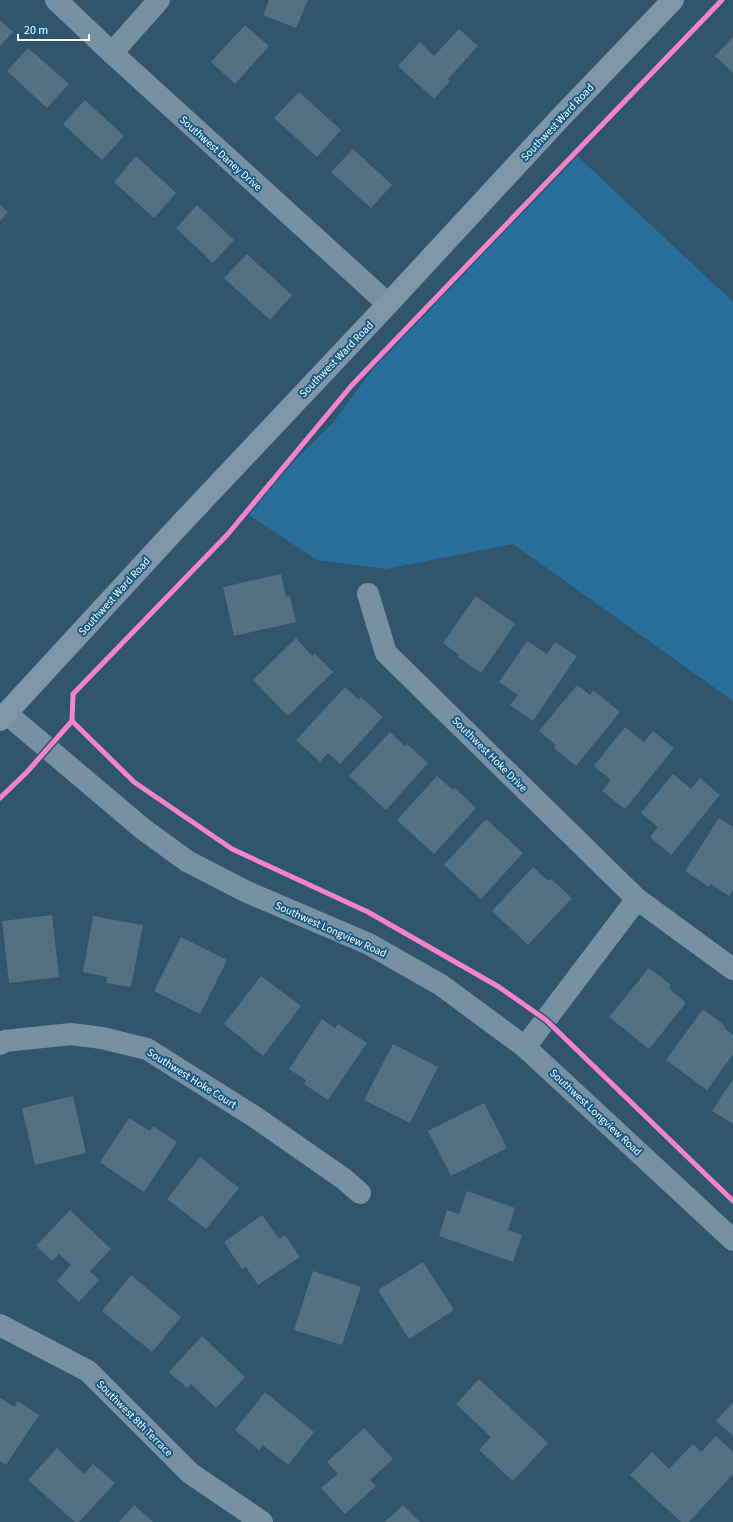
<svg xmlns="http://www.w3.org/2000/svg" width="733" height="1522" viewBox="0 0 733 1522" font-family="'Source Sans 3',sans-serif">
<rect width="100%" height="100%" fill="#30556c"/>
<polygon fill="#28709b" points="573,152 733,302 733,701 513,544 386,569 317,560 243,511 332,424 395,339"/>
<g fill="#547183">
<polygon points="269,0 308,0 296,28 263,15"/>
<polygon points="0,20 13,32 0,46"/>
<polygon points="245,25 269,46 235,84 211,62"/>
<polygon points="459,29 478,46 448,79 450,81 434,99 398,66 420,42 434,56"/>
<polygon points="733,37 733,73 715,56"/>
<polygon points="28,48 69,84 47,108 7,71"/>
<polygon points="299,92 341,130 317,157 274,118"/>
<polygon points="85,100 124,136 102,160 63,124"/>
<polygon points="353,149 392,185 371,208 331,172"/>
<polygon points="136,156 176,193 154,218 114,182"/>
<polygon points="0,205 8,212 0,221"/>
<polygon points="197,205 234,240 213,263 176,228"/>
<polygon points="247,254 292,295 270,320 224,278"/>
<polygon points="281,574 286,597 290,596 296,622 234,636 223,587"/>
<polygon points="476,596 515,624 481,673 458,657 459,655 443,643"/>
<polygon points="296,638 312,656 315,654 333,672 288,716 253,680"/>
<polygon points="527,641 547,654 555,642 577,656 533,721 510,705 518,695 499,682"/>
<polygon points="577,685 590,695 593,690 620,712 576,766 554,748 556,745 539,731"/>
<polygon points="345,687 359,700 361,697 383,717 340,764 328,753 320,762 296,740"/>
<polygon points="625,727 644,742 653,731 674,748 625,809 602,791 611,780 594,766"/>
<polygon points="390,732 405,746 407,744 428,763 386,810 349,776"/>
<polygon points="673,774 691,789 700,778 720,795 671,855 650,837 658,827 641,813"/>
<polygon points="437,776 453,790 455,788 476,808 434,854 397,820"/>
<polygon points="719,818 733,827 733,890 729,896 711,884 709,887 685,871"/>
<polygon points="486,819 523,853 481,899 444,865"/>
<polygon points="533,867 548,881 551,879 572,898 528,945 492,911"/>
<polygon points="52,915 59,977 9,983 2,921"/>
<polygon points="93,916 143,925 131,987 106,983 107,977 83,972"/>
<polygon points="181,937 227,960 200,1014 154,991"/>
<polygon points="649,968 671,985 669,988 686,1003 649,1049 609,1017"/>
<polygon points="261,976 301,1006 263,1056 224,1024"/>
<polygon points="703,1009 725,1026 724,1028 733,1035 733,1054 707,1090 666,1060"/>
<polygon points="322,1019 335,1028 338,1024 367,1043 328,1100 304,1084 306,1080 289,1069"/>
<polygon points="393,1044 438,1067 410,1123 364,1100"/>
<polygon points="733,1079 733,1124 712,1111"/>
<polygon points="73,1096 86,1153 35,1165 22,1108"/>
<polygon points="484,1103 507,1148 451,1176 428,1131"/>
<polygon points="129,1118 150,1131 153,1126 177,1142 144,1192 100,1162"/>
<polygon points="200,1157 239,1188 206,1229 167,1199"/>
<polygon points="467,1191 515,1208 508,1230 522,1235 513,1262 439,1236 447,1210 459,1214"/>
<polygon points="70,1210 111,1249 90,1271 99,1280 79,1302 57,1281 71,1265 59,1254 52,1261 36,1246"/>
<polygon points="262,1215 279,1239 285,1235 300,1257 258,1285 246,1267 242,1269 224,1242"/>
<polygon points="423,1262 454,1310 409,1339 378,1290"/>
<polygon points="313,1271 361,1287 342,1345 294,1330"/>
<polygon points="131,1275 181,1317 152,1352 102,1311"/>
<polygon points="202,1336 245,1377 216,1408 191,1384 187,1388 169,1372"/>
<polygon points="479,1379 548,1443 513,1481 479,1450 491,1437 456,1404"/>
<polygon points="265,1392 314,1432 288,1465 263,1445 259,1450 235,1430"/>
<polygon points="0,1398 14,1407 18,1401 39,1415 6,1465 0,1461"/>
<polygon points="733,1402 733,1436 716,1421"/>
<polygon points="364,1428 393,1459 370,1480 376,1486 345,1514 321,1488 338,1474 327,1462"/>
<polygon points="716,1436 733,1452 733,1474 689,1522 681,1522 630,1475 652,1452 669,1469 693,1444 701,1452"/>
<polygon points="57,1448 84,1474 93,1464 115,1483 79,1522 75,1522 28,1480"/>
<polygon points="134,1505 153,1522 119,1522"/>
<polygon points="403,1505 420,1522 385,1522"/>
</g>
<g fill="none" stroke-linecap="round" stroke-linejoin="round">
<g stroke="#7791a2" stroke-width="22">
<polyline points="56,0 112,53 388,304"/>
<polyline points="112,53 159,0"/>
<polyline points="368,594 386,653 637,899 733,969"/>
<polyline points="0,1044 5,1041 71,1034 102,1038 147,1049 255,1117 344,1179 360,1193"/>
<polyline points="525,1047 637,899"/>
<polyline points="0,1325 88,1371 190,1473 262,1522"/>
</g>
<polyline stroke="#7791a2" stroke-width="22" points="7,714 143,829 187,861 245,891 369,944 441,985 525,1047 733,1240"/>
<polyline stroke="#7e96a7" stroke-width="22" points="0,720 175,530 388,304 561,117 673,0"/>
<g stroke="#185b85" stroke-width="8">
<g id="cycleway">
<polyline points="72,721 134,782 232,849 368,912 499,987 546,1020 733,1201"/>
<polyline points="0,798 27,772 72,721 73,694 228,534 352,385 722,0"/>
</g>
</g>
<use href="#cycleway" stroke="#ff80c0" stroke-width="5"/>
</g>
<g text-anchor="middle" stroke-width="4" stroke-linejoin="round" paint-order="stroke">
<g font-size="11" fill="#fff" stroke="#185b85">
<text transform="translate(557 122) rotate(-47)" y="4">Southwest Ward Road</text>
<text transform="translate(221 153) rotate(42)" y="4">Southwest Daney Drive</text>
<text transform="translate(336 359) rotate(-46)" y="4">Southwest Ward Road</text>
<text transform="translate(114 596) rotate(-48)" y="4">Southwest Ward Road</text>
<text transform="translate(490 754) rotate(45)" y="4">Southwest Hoke Drive</text>
<text transform="translate(331 929) rotate(24)" y="4">Southwest Longview Road</text>
<text transform="translate(192 1078) rotate(32)" y="4">Southwest Hoke Court</text>
<text transform="translate(596 1112) rotate(43)" y="4">Southwest Longview Road</text>
<text transform="translate(135 1418) rotate(45)" y="4">Southwest 8th Terrace</text>
</g>
</g>
<path d="M18 34v6h71v-6" fill="none" stroke="#ffffff" stroke-width="2"/>
<text x="24" y="34" font-size="12" fill="#ffffff" stroke="#185b85" stroke-width="3" paint-order="stroke">20 m</text>
</svg>
